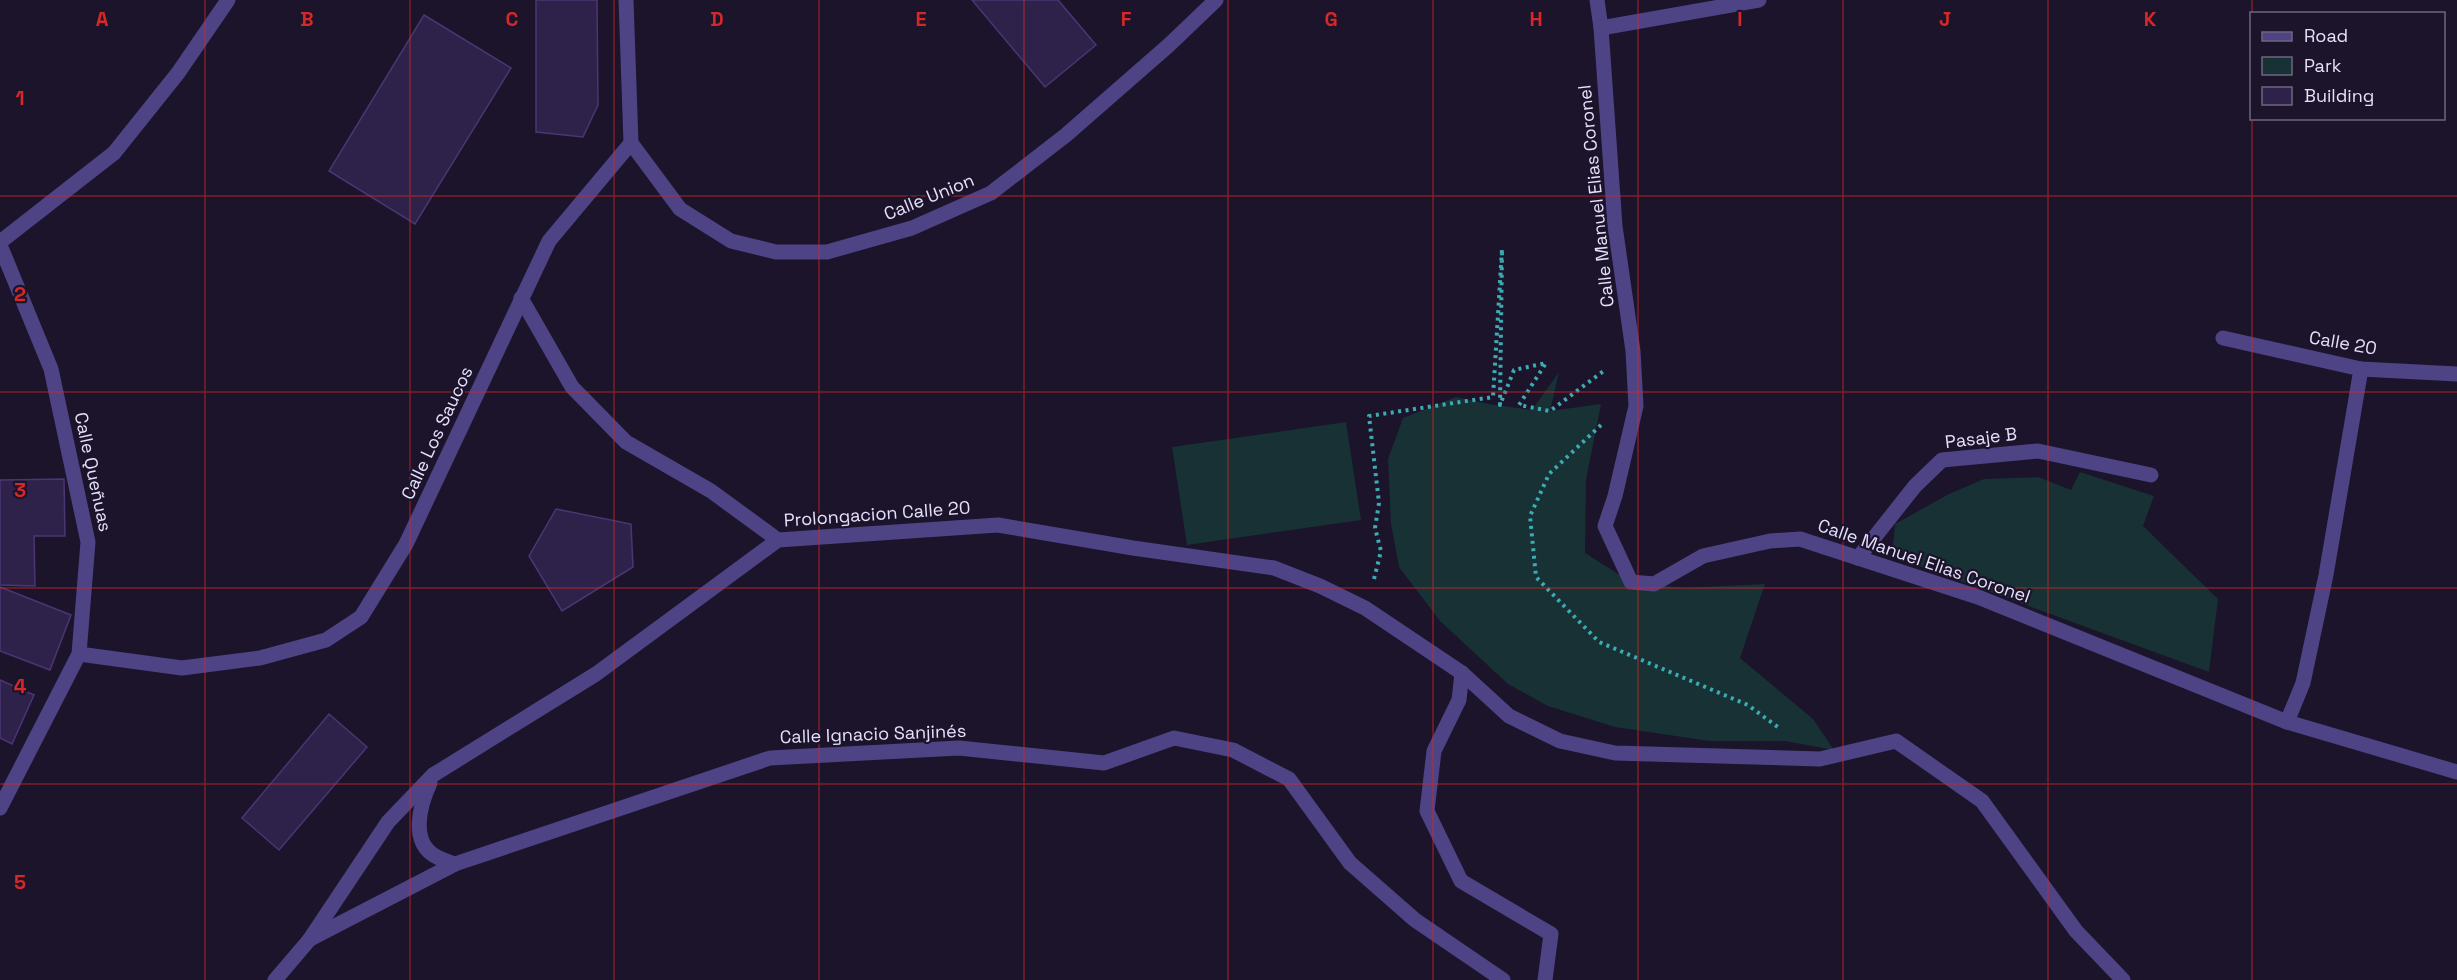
<svg xmlns="http://www.w3.org/2000/svg" width="2457" height="980" viewBox="0 0 2457 980" font-family="'Space Grotesk',sans-serif">
<rect width="100%" height="100%" fill="#1b142b"/>
<g fill="#173134">
<polygon points="1559,372 1550,411 1601,404 1586,480 1585,553 1631,582 1684,588 1765,584 1740,658 1813,719 1834,750 1785,741 1709,741 1615,727 1548,706 1508,684 1440,621 1399,567 1391,524 1388,459 1403,418 1456,397 1489,404 1532,410"/>
<polygon points="1346,422 1361,520 1187,545 1172,447"/>
<polygon points="2080,472 2154,496 2143,526 2218,599 2209,672 1892,556 1895,524 1949,494 1984,479 2038,477 2071,490"/>
</g>
<g fill="#2f224a" stroke="#4a3674" stroke-width="1.5">
<polygon points="536,0 597,0 598,105 583,137 536,132"/>
<polygon points="972,0 1058,0 1096,45 1045,87"/>
<polygon points="424,15 511,68 415,224 329,171"/>
<polygon points="64,479 65,536 34,536 35,586 0,585 0,480"/>
<polygon points="556,509 631,524 633,567 562,611 529,556"/>
<polygon points="0,587 71,615 50,670 0,651"/>
<polygon points="0,680 34,695 12,744 0,738"/>
<polygon points="329,714 367,747 279,850 242,818"/>
</g>
<g fill="none" stroke-linecap="round" stroke-linejoin="round">
<g stroke="#3dabb4" stroke-width="4" stroke-dasharray="3 4.5" stroke-linecap="butt">
<polyline points="1601,425 1549,474 1530,516 1536,577 1599,642 1748,705 1779,728"/>
<polyline points="1374,579 1381,551 1375,528 1379,503 1369,416 1493,397 1502,249 1500,405 1514,370 1546,363 1519,405 1550,411 1605,370"/>
</g>
<g stroke="#4e4385" stroke-width="15">
<polyline points="1597,0 1601,28 1615,226 1633,351 1636,406 1615,496 1605,526 1631,582 1654,584 1703,556 1770,541 1800,539 1978,597 2287,722 2457,772"/>
<polyline points="1601,28 1759,0"/>
<polyline points="631,143 680,209 731,241 776,252 827,252 912,228 991,193 1066,135 1169,45 1216,0"/>
<polyline points="0,242 114,153 178,73 228,0"/>
<polyline points="0,245 51,369 88,542 79,654 0,808"/>
<polyline points="521,298 572,387 626,442 711,491 778,540"/>
<polyline points="2223,338 2361,369 2457,374"/>
<polyline points="1858,558 1915,486 1942,460 2038,451 2151,475"/>
<polyline points="79,654 182,668 260,658 326,640 361,617 406,544 549,241 631,143 626,0"/>
<polyline points="1462,673 1459,700 1434,751 1427,811 1461,881 1551,934 1545,980"/>
<polyline points="2287,722 2303,683 2326,575 2361,369"/>
<path d="M 430,783 C 420,805 409,843 437,857 C 442,860 449,862 455,864"/>
<polyline points="310,939 388,822 433,775 596,674 778,540 998,525 1133,548 1274,568 1320,586 1365,608 1462,673 1509,716 1560,741 1615,753 1820,759 1896,741 1982,801 2076,931 2123,980"/>
<polyline points="275,980 310,939 455,864 770,758 959,748 1104,763 1174,738 1233,750 1289,779 1350,863 1415,920 1503,980"/>
</g>
</g>
<path fill="none" stroke="#d62828" stroke-width="1.5" stroke-opacity="0.55" d="M 205,0 L 205,980M 410,0 L 410,980M 614,0 L 614,980M 819,0 L 819,980M 1024,0 L 1024,980M 1228,0 L 1228,980M 1433,0 L 1433,980M 1638,0 L 1638,980M 1843,0 L 1843,980M 2048,0 L 2048,980M 2252,0 L 2252,14M 2252,118 L 2252,980M 0,196 L 2457,196M 0,392 L 2457,392M 0,588 L 2457,588M 0,784 L 2457,784"/>
<g text-anchor="middle" stroke-width="4.5" stroke-linejoin="round" paint-order="stroke">
<g font-size="18" fill="#e7e0fc" stroke="#1b142b">
<text transform="translate(1596 196) rotate(-96)" y="6">Calle Manuel Elias Coronel</text>
<text transform="translate(929 197) rotate(-22)" y="6">Calle Union</text>
<text transform="translate(2343 343) rotate(10)" y="6">Calle 20</text>
<text transform="translate(437 433) rotate(-65)" y="6">Calle Los Saucos</text>
<text transform="translate(1981 438) rotate(-7)" y="6">Pasaje B</text>
<text transform="translate(93 472) rotate(78)" y="6">Calle Queñuas</text>
<text transform="translate(877 514) rotate(-4)" y="6">Prolongacion Calle 20</text>
<text transform="translate(1924 561) rotate(19)" y="6">Calle Manuel Elias Coronel</text>
<text transform="translate(873 734) rotate(-2)" y="6">Calle Ignacio Sanjinés</text>
</g>
</g>
<g font-size="20" text-anchor="middle" font-weight="bold" fill="#d62828" stroke="#1b142b" stroke-width="4.5" stroke-linejoin="round" paint-order="stroke">
<text x="102" y="26">A</text>
<text x="307" y="26">B</text>
<text x="512" y="26">C</text>
<text x="717" y="26">D</text>
<text x="921" y="26">E</text>
<text x="1126" y="26">F</text>
<text x="1331" y="26">G</text>
<text x="1536" y="26">H</text>
<text x="1740" y="26">I</text>
<text x="1945" y="26">J</text>
<text x="2150" y="26">K</text>
<text x="20" y="105">1</text>
<text x="20" y="301">2</text>
<text x="20" y="497">3</text>
<text x="20" y="693">4</text>
<text x="20" y="889">5</text>
</g>
<rect x="2250" y="12" width="195" height="108" fill="#1b142b" stroke="#6d667f" stroke-width="1.5"/>
<rect x="2262" y="32" width="30" height="9" fill="#4e4385" stroke="#6d667f" stroke-width="1.5"/>
<text x="2304" y="42" font-size="18" fill="#e7e0fc">Road</text>
<rect x="2262" y="57" width="30" height="18" fill="#173134" stroke="#6d667f" stroke-width="1.5"/>
<text x="2304" y="72" font-size="18" fill="#e7e0fc">Park</text>
<rect x="2262" y="87" width="30" height="18" fill="#2f224a" stroke="#6d667f" stroke-width="1.5"/>
<text x="2304" y="102" font-size="18" fill="#e7e0fc">Building</text>
</svg>
